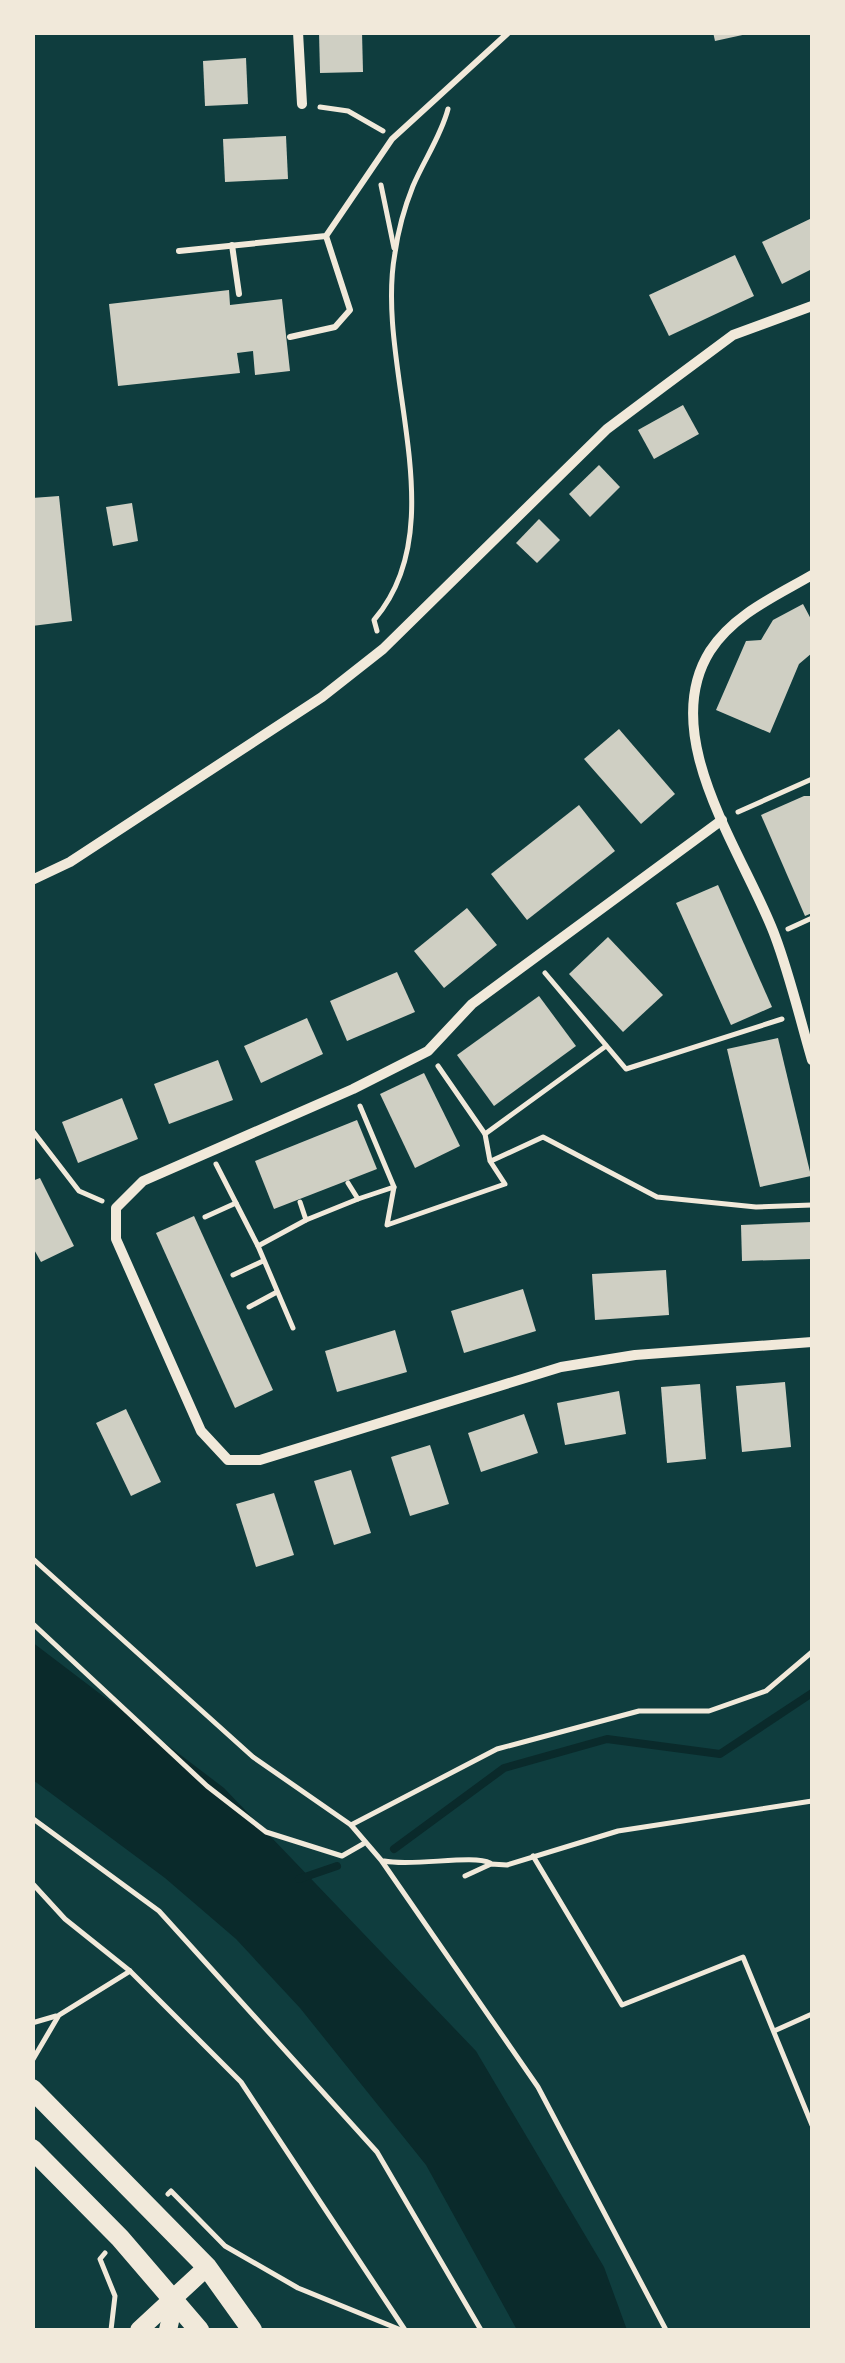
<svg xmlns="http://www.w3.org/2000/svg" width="845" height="2363" viewBox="0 0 845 2363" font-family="'Asap Condensed',sans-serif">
<rect width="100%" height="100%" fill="#0f3d3e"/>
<polygon fill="#0a2a2b" points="32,1642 224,1788 476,2051 604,2267 627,2330 517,2330 426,2165 300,2008 236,1939 165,1878 33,1780"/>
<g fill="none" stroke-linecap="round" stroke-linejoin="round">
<g stroke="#0a2a2b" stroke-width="8">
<polyline points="394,1849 504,1768 607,1739 720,1754 812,1693"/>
<polyline points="299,1879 337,1866"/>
</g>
</g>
<g fill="#cfcfc3">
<polygon points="319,32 362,32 363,72 320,73"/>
<polygon points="713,32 746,32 747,34 715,41"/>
<polygon points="246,58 248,104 205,106 203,61"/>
<polygon points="286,136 288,179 225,182 223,139"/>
<polygon points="812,218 812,269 782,284 762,242"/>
<polygon points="735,255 754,296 669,336 649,295"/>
<polygon points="229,290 230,305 282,299 290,371 255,375 253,351 237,353 240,373 118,386 109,304"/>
<polygon points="683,405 699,434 654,459 638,430"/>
<polygon points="599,465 620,487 590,517 569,494"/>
<polygon points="59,496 72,621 32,626 32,498"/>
<polygon points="132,503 138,541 113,546 106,507"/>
<polygon points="539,519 560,540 537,563 516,543"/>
<polygon points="803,604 812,621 812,653 799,664 770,733 716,710 746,641 761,640 773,620"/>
<polygon points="619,729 675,794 641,824 584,759"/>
<polygon points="804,796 812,796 812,913 805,916 761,815"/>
<polygon points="579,805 615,851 527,920 491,874"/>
<polygon points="718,885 772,1007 731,1025 676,903"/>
<polygon points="467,908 497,945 444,988 414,951"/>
<polygon points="608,937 663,995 623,1032 569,974"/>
<polygon points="397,972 415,1012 347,1041 330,1001"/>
<polygon points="539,996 576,1046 494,1106 457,1055"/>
<polygon points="307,1018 323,1054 261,1083 244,1046"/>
<polygon points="778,1038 811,1176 760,1187 727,1049"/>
<polygon points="218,1060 233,1100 169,1124 154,1084"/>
<polygon points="424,1073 460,1146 415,1168 380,1094"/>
<polygon points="122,1098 138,1139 78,1163 62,1122"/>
<polygon points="357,1120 377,1169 274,1209 255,1161"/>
<polygon points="40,1178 74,1246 41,1262 32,1246 32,1181"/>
<polygon points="194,1216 273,1390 235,1408 156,1233"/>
<polygon points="812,1222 812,1259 742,1261 741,1225"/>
<polygon points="666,1270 669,1315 595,1320 592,1274"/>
<polygon points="523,1289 536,1331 464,1353 451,1311"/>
<polygon points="395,1330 407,1372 337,1392 325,1351"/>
<polygon points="785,1382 791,1447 742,1452 736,1386"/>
<polygon points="700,1384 706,1459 667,1463 661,1387"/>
<polygon points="619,1391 626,1434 565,1445 557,1403"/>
<polygon points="126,1409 161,1482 131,1496 96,1423"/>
<polygon points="524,1414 538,1453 481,1472 468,1433"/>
<polygon points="430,1445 449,1504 410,1516 391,1457"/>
<polygon points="351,1470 371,1533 334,1545 314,1481"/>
<polygon points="274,1493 294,1555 256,1567 236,1504"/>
</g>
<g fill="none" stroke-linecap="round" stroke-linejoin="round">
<g stroke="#f1e9da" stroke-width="5">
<polyline points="320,107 348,111 383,131"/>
<polyline points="381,185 394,248"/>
<path d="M 377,631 L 374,620 C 457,524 374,367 395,253 C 398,231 405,206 413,186 C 424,160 441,136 448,109"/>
<polyline points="738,812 812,779"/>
<polyline points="788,929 812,918"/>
<polyline points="545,973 626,1069 782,1019"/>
<polyline points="360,1106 394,1187 387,1225 505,1184 490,1161 485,1134 438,1066"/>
<polyline points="32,1130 79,1191 102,1201"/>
<polyline points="485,1134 606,1046"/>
<polyline points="491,1161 543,1137 657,1197 756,1207 812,1205"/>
<polyline points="216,1164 258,1246 306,1220"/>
<polyline points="348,1183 358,1199 394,1187"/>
<polyline points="300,1202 306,1220 358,1199"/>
<polyline points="205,1217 236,1203"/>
<polyline points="258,1246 293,1328"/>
<polyline points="233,1275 263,1261"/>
<polyline points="249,1307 277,1292"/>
<polyline points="32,1558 253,1757 351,1825 381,1860 538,2087 666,2330"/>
<polyline points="32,1623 207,1786 266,1832 342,1856 363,1844"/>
<polyline points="32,1818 159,1911 377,2152 481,2330"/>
<polyline points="351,1825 497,1749 639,1711 709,1711 766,1691 812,1652"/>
<polyline points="533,1856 622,2005 743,1957 812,2125"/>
<path d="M 384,1861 C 413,1867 474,1854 490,1863"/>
<polyline points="465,1876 491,1864 507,1865 618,1831 812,1801"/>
<polyline points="32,1883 65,1919 130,1971 241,2082 405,2330"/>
<polyline points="32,2023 56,2016"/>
<polyline points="774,2031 812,2014"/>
<polyline points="32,2061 59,2015 130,1971"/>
<polyline points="168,2194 171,2191 225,2246 298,2288 401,2330"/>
<polyline points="105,2253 100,2259 115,2296 111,2330"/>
</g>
<g stroke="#f1e9da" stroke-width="6">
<polyline points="232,245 239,294"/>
<polyline points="179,251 326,236 392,139 509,32"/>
<polyline points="290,337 335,327 350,310 326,236"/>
</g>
<g stroke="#f1e9da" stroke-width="10">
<polyline points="298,32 302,104"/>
<path d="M 812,575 C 776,596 734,614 710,651 C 656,737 745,855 775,936 C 790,976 800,1019 812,1060"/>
<polyline points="722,820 472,1004 428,1051 353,1089 143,1181 116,1208 116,1239 201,1431 228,1460 260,1460 561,1367 635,1355 812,1342"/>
<polyline points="32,880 70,862 322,697 383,649 607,429 663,387 733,335 812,306"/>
</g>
<g stroke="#f1e9da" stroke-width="18">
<polyline points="139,2330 207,2267"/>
<polyline points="168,2330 175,2299"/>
</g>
<g stroke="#f1e9da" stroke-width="20">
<polyline points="32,2089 207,2267 252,2330"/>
<polyline points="32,2149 120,2238 199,2330"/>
</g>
</g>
<rect width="845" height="2363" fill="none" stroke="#f1e9da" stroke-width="70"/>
</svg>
